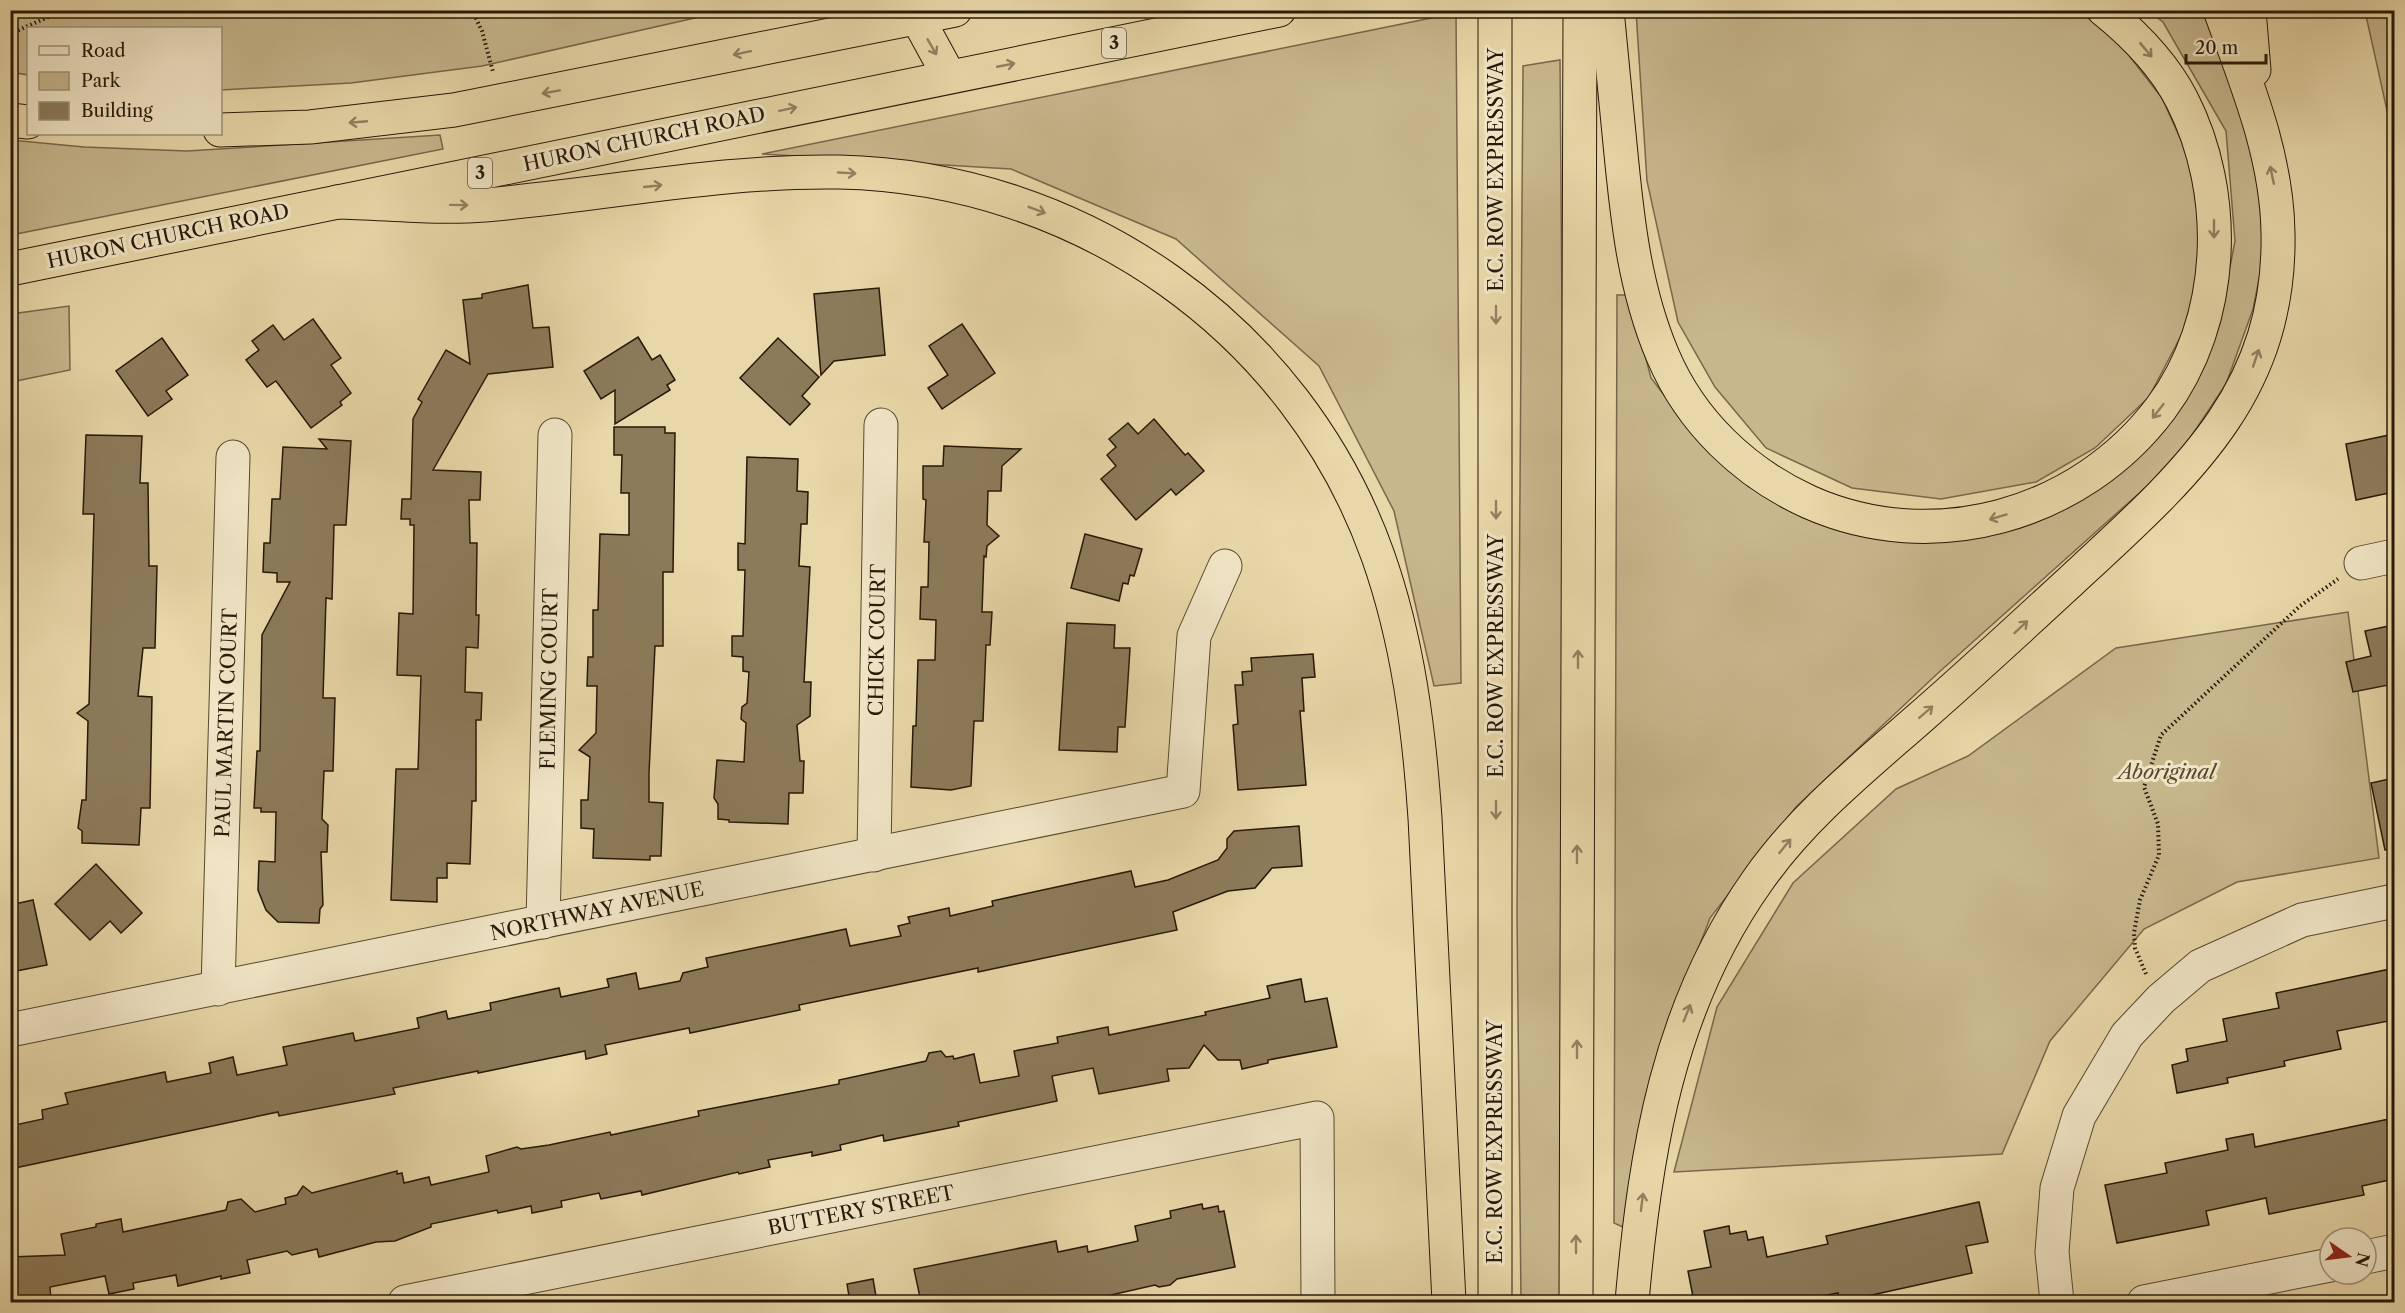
<svg xmlns="http://www.w3.org/2000/svg" width="2405" height="1313" viewBox="0 0 2405 1313" font-family="'Libre Caslon Text',serif">
<rect width="100%" height="100%" fill="#e8d7a8"/>
<filter id="stains"><feTurbulence type="fractalNoise" baseFrequency=".00333" numOctaves="4"/><feColorMatrix values="0 0 0 0 .2 0 0 0 0 .09 0 0 0 0 .02 0 0 0 .5 -.17"/></filter>
<radialGradient id="worn" r=".72"><stop offset=".6" stop-color="#630" stop-opacity="0"/><stop offset="1" stop-color="#630" stop-opacity=".3"/></radialGradient>
<g fill="#c7b78d" stroke="#77684a" stroke-width="1.5">
<polygon points="2074,10 2110,31 2162,98 2194,169 2202,256 2185,328 2149,397 2095,448 2036,482 1941,499 1852,488 1766,448 1715,387 1678,322 1647,181 1636,11"/>
<polygon points="10,11 11,10 726,11 482,66 351,83 221,90 220,28 28,28 28,75 11,72"/>
<polygon points="2149,11 2203,11 2247,124 2268,235 2253,309 2226,384 2174,462 1937,674 1796,807 1710,918 1672,1017 1627,1229 1614,1223 1617,295 1629,295 1651,378 1693,433 1749,487 1819,522 1954,538 2175,413 2218,329 2235,241 2226,131 2163,22"/>
<polygon points="2365,11 2394,11 2394,132 2392,133"/>
<polygon points="1456,13 1461,683 1434,686 1394,511 1319,366 1176,239 1011,169 762,154"/>
<polygon points="1560,60 1564,570 1564,1302 1521,1302 1517,915 1523,66"/>
<polygon points="440,135 443,149 11,235 11,140 84,147 187,151"/>
<polygon points="69,306 70,370 11,382 11,314"/>
<polygon points="2348,612 2379,858 2237,882 2144,929 2050,1041 2002,1154 1674,1172 1717,1007 1793,883 1896,789 1968,756 2116,648"/>
</g>
<g fill="#8b7b5b" stroke="#271807" stroke-width="1.5">
<polygon points="528,285 533,328 549,327 553,367 488,374 433,470 481,472 480,500 469,500 470,543 477,543 476,615 479,615 478,648 466,647 465,692 482,693 481,720 476,720 476,801 472,801 470,864 447,863 447,878 437,878 437,902 391,900 396,769 418,769 421,676 397,675 399,613 413,614 414,525 410,525 410,519 401,519 402,499 411,499 413,419 422,402 418,399 446,350 470,364 463,300 482,298 482,294"/>
<polygon points="879,288 885,355 834,361 821,375 814,294"/>
<polygon points="313,319 341,358 331,365 351,393 340,402 342,405 311,428 276,381 267,387 246,360 259,350 252,341 273,325 284,340"/>
<polygon points="962,324 995,373 942,409 928,388 948,375 929,346"/>
<polygon points="638,337 652,360 660,355 675,380 667,385 670,390 615,424 615,390 601,399 584,371"/>
<polygon points="162,338 188,375 166,391 172,399 148,416 116,371"/>
<polygon points="778,338 819,377 802,396 810,404 790,425 740,378"/>
<polygon points="1154,419 1185,455 1188,453 1204,471 1176,495 1171,489 1136,520 1101,479 1116,466 1107,455 1116,447 1109,439 1128,423 1138,434"/>
<polygon points="614,427 665,427 665,433 675,433 673,572 663,572 663,646 655,646 649,773 649,802 663,803 661,856 650,856 650,860 593,858 594,829 581,828 581,800 588,800 590,757 579,750 596,733 597,686 587,686 588,657 593,657 593,610 598,610 600,534 629,535 629,493 621,493 622,455 614,455"/>
<polygon points="2394,434 2394,492 2356,500 2346,444"/>
<polygon points="86,435 142,436 140,483 148,483 149,566 157,566 155,648 143,648 138,696 152,697 150,808 141,808 139,845 82,843 82,831 78,828 82,800 86,800 88,721 77,713 89,704 94,514 83,514"/>
<polygon points="319,439 351,441 346,525 334,525 332,599 326,598 323,698 335,698 333,771 324,771 322,819 328,825 327,852 321,852 323,905 320,909 319,923 278,922 266,910 258,890 259,861 275,862 276,812 261,812 261,808 254,808 257,751 260,751 262,635 290,582 277,582 277,573 263,572 264,543 270,543 272,499 280,499 283,447 327,449"/>
<polygon points="944,446 1021,449 1002,466 1001,491 988,491 987,525 999,536 987,546 986,557 984,556 982,612 992,612 990,645 986,645 983,721 974,721 971,786 951,790 911,787 913,726 916,726 918,660 935,660 936,620 920,619 921,587 928,587 929,542 924,542 926,500 923,499 923,466 943,466"/>
<polygon points="747,457 798,459 797,491 808,492 807,524 801,524 799,566 810,567 804,682 811,682 810,716 797,725 800,761 804,761 803,793 789,793 788,824 729,822 729,820 718,819 718,804 714,798 717,760 744,762 746,723 741,719 742,707 747,703 749,672 743,671 743,657 732,656 732,636 743,636 745,570 738,570 738,543 745,544"/>
<polygon points="1085,534 1142,549 1134,576 1130,575 1128,584 1123,583 1119,601 1071,588"/>
<polygon points="1067,623 1115,625 1114,648 1130,648 1125,727 1118,727 1117,752 1059,750"/>
<polygon points="2389,626 2394,653 2394,684 2353,692 2346,662 2371,656 2365,631"/>
<polygon points="1313,654 1315,677 1302,678 1304,711 1300,711 1306,785 1238,790 1233,725 1238,724 1235,685 1243,685 1242,672 1252,671 1251,658"/>
<polygon points="2394,778 2394,849 2385,850 2371,783"/>
<polygon points="1299,826 1302,866 1272,868 1255,888 1228,891 1173,912 1177,930 978,972 978,968 799,1005 800,1010 690,1033 689,1028 605,1045 607,1054 586,1059 585,1051 478,1073 478,1071 393,1088 395,1094 279,1116 278,1112 10,1169 10,1126 43,1119 42,1110 68,1104 65,1093 165,1072 167,1082 211,1073 209,1063 233,1057 237,1075 287,1065 283,1047 353,1033 355,1041 419,1028 417,1018 446,1011 448,1019 491,1010 490,1003 559,988 561,997 609,987 607,979 636,973 639,989 680,981 683,973 708,967 706,958 846,929 850,946 901,936 898,926 910,923 908,917 949,908 950,916 993,906 992,901 1131,871 1135,887 1168,880 1218,860 1227,848 1227,839 1234,831"/>
<polygon points="96,864 142,913 121,933 110,921 90,940 55,904"/>
<polygon points="33,900 47,965 16,971 10,943 10,905"/>
<polygon points="2390,969 2394,996 2394,1020 2337,1031 2341,1049 2284,1061 2285,1066 2227,1078 2228,1083 2177,1093 2172,1065 2188,1061 2186,1049 2227,1041 2223,1019 2279,1008 2276,993"/>
<polygon points="1301,979 1305,1002 1327,998 1337,1047 1268,1060 1268,1063 1242,1069 1240,1060 1218,1060 1204,1045 1189,1068 1167,1069 1169,1081 1099,1094 1093,1068 1052,1076 1057,1101 958,1122 959,1126 884,1141 883,1135 840,1145 841,1150 812,1156 812,1152 768,1160 770,1167 739,1174 738,1172 642,1195 641,1191 601,1199 599,1193 561,1201 562,1207 532,1213 531,1206 498,1213 497,1210 431,1224 431,1227 395,1241 376,1242 319,1257 317,1249 292,1255 287,1251 247,1260 250,1273 221,1279 221,1276 178,1286 176,1275 133,1283 134,1289 109,1294 105,1276 50,1287 51,1302 10,1302 10,1257 65,1255 61,1234 96,1227 96,1224 121,1219 123,1232 226,1210 228,1202 241,1199 255,1212 286,1204 285,1198 297,1195 303,1186 312,1193 397,1171 397,1174 402,1173 404,1183 429,1177 431,1185 489,1172 486,1156 517,1147 521,1149 549,1145 610,1132 611,1135 699,1116 698,1111 839,1084 839,1080 926,1061 929,1053 941,1051 946,1057 953,1056 954,1059 974,1054 980,1083 1019,1076 1014,1051 1058,1043 1057,1037 1108,1027 1109,1035 1206,1015 1205,1012 1270,998 1267,986"/>
<polygon points="2394,1118 2394,1173 2389,1180 2362,1186 2364,1195 2269,1214 2266,1198 2206,1211 2209,1225 2117,1243 2105,1185 2167,1173 2165,1163 2228,1150 2226,1139 2253,1134 2255,1147"/>
<polygon points="1979,1202 1988,1242 1966,1246 1972,1273 1840,1302 1838,1293 1793,1302 1694,1302 1688,1271 1711,1267 1704,1231 1729,1226 1730,1234 1746,1231 1748,1240 1763,1237 1767,1257 1828,1244 1826,1236"/>
<polygon points="1202,1204 1203,1209 1218,1206 1219,1212 1224,1211 1235,1267 1177,1279 1170,1285 1159,1287 1155,1285 1089,1300 1090,1302 921,1302 914,1269 1056,1241 1058,1252 1087,1246 1088,1252 1138,1241 1135,1226 1171,1218 1170,1211"/>
<polygon points="873,1279 877,1302 850,1302 847,1284"/>
</g>
<g fill="none" stroke-linecap="round" stroke-linejoin="round">
<g stroke="#57482f" stroke-width="35">
<g id="minor">
<polyline points="2361,563 2394,556"/>
<polyline points="874,855 881,425"/>
<polyline points="543,922 555,435"/>
<polyline points="218,989 233,457"/>
<polyline points="10,1030 1183,791 1194,636 1225,566"/>
<polyline points="2366,1257 2394,1251"/>
<polyline points="405,1302 1317,1118 1318,1302"/>
<polyline points="2057,1302 2052,1252 2057,1188 2079,1116 2127,1035 2161,999 2200,966 2302,920 2394,901"/>
<polyline points="2144,1302 2330,1265"/>
</g>
</g>
<g stroke="#271807" stroke-width="35">
<g id="highway">
<polyline points="913,10 949,76"/>
<path d="M 1607,10 C 1611,55 1616,99 1620,144 C 1627,217 1634,288 1663,356 C 1691,422 1745,473 1809,502 C 1933,557 2080,516 2161,408 C 2226,321 2230,194 2182,100 C 2164,65 2135,35 2104,10"/>
<polyline points="2249,10 2254,70"/>
<polyline points="10,120 28,122"/>
<polyline points="220,130 310,127 454,110 955,10"/>
<path d="M 337,202 C 386,203 437,209 485,205 C 603,195 721,170 839,172 C 1080,177 1297,328 1378,556 C 1408,641 1419,729 1425,818 L 1449,1302"/>
<polyline points="10,269 1279,10"/>
<polyline points="1495,1302 1495,10"/>
<polyline points="1576,1302 1580,10"/>
<path d="M 1632,1302 C 1645,1151 1668,1007 1758,880 C 1802,817 1863,768 1921,717 C 1977,668 2031,618 2086,567 C 2191,470 2281,388 2278,233 C 2277,155 2246,82 2220,10"/>
</g>
</g>
<g stroke="#271807" stroke-width="4" stroke-dasharray="1.5 3" stroke-linecap="butt">
<polyline points="472,10 482,31 493,72"/>
<polyline points="10,34 64,10"/>
<polyline points="2146,974 2135,948 2134,933 2140,900 2159,855 2158,824 2144,787 2161,735 2300,606 2338,579"/>
</g>
<use href="#minor" stroke="#f0e5c6" stroke-width="33"/>
<use href="#highway" stroke="#e8d7a8" stroke-width="33"/>
</g>
<defs><path id="oneway-shaft" d="M-6 0H5M1.5-3L5.5 0L1.5 3" fill="none" stroke-width="1.6" stroke-linecap="round" stroke-linejoin="round" transform="scale(1.5)"/></defs>
<g stroke="#918160">
<use href="#oneway-shaft" transform="translate(932 47) rotate(60)"/>
<use href="#oneway-shaft" transform="translate(2146 50) rotate(50)"/>
<use href="#oneway-shaft" transform="translate(742 53) rotate(168)"/>
<use href="#oneway-shaft" transform="translate(1006 65) rotate(-11)"/>
<use href="#oneway-shaft" transform="translate(551 92) rotate(170)"/>
<use href="#oneway-shaft" transform="translate(788 109) rotate(-12)"/>
<use href="#oneway-shaft" transform="translate(358 122) rotate(175)"/>
<use href="#oneway-shaft" transform="translate(847 173) rotate(3)"/>
<use href="#oneway-shaft" transform="translate(2272 175) rotate(-102)"/>
<use href="#oneway-shaft" transform="translate(653 186) rotate(-6)"/>
<use href="#oneway-shaft" transform="translate(459 205) rotate(1)"/>
<use href="#oneway-shaft" transform="translate(1037 210) rotate(21)"/>
<use href="#oneway-shaft" transform="translate(2214 229) rotate(90)"/>
<use href="#oneway-shaft" transform="translate(1496 315) rotate(90)"/>
<use href="#oneway-shaft" transform="translate(2256 358) rotate(-71)"/>
<use href="#oneway-shaft" transform="translate(2158 411) rotate(128)"/>
<use href="#oneway-shaft" transform="translate(1496 510) rotate(90)"/>
<use href="#oneway-shaft" transform="translate(1998 517) rotate(163)"/>
<use href="#oneway-shaft" transform="translate(2021 627) rotate(-43)"/>
<use href="#oneway-shaft" transform="translate(1578 659) rotate(-90)"/>
<use href="#oneway-shaft" transform="translate(1926 712) rotate(-41)"/>
<use href="#oneway-shaft" transform="translate(1496 810) rotate(90)"/>
<use href="#oneway-shaft" transform="translate(1785 846) rotate(-51)"/>
<use href="#oneway-shaft" transform="translate(1577 854) rotate(-90)"/>
<use href="#oneway-shaft" transform="translate(1687 1013) rotate(-68)"/>
<use href="#oneway-shaft" transform="translate(1577 1049) rotate(-90)"/>
<use href="#oneway-shaft" transform="translate(1642 1202) rotate(-83)"/>
<use href="#oneway-shaft" transform="translate(1576 1244) rotate(-90)"/>
</g>
<g text-anchor="middle" stroke-width="6" stroke-linejoin="round" paint-order="stroke">
<g fill="#f0e5c6" stroke="#635640" stroke-width="1.5">
<rect x="1102" y="28" width="24" height="30" rx="4.5"/>
<rect x="468" y="158" width="24" height="30" rx="4.5"/>
</g>
<g font-size="18" font-weight="bold" fill="#271807">
<text x="1114" y="49">3</text>
<text x="480" y="179">3</text>
</g>
<g font-size="20" fill="#271807" stroke="#f0e5c6">
<text transform="translate(644 139) rotate(-12)" y="7">HURON CHURCH ROAD</text>
<text transform="translate(1496 170) rotate(-90)" y="7">E.C. ROW EXPRESSWAY</text>
<text transform="translate(168 236) rotate(-12)" y="7">HURON CHURCH ROAD</text>
<text transform="translate(877 640) rotate(-89)" y="7">CHICK COURT</text>
<text transform="translate(1496 656) rotate(-90)" y="7">E.C. ROW EXPRESSWAY</text>
<text transform="translate(549 679) rotate(-89)" y="7">FLEMING COURT</text>
<text transform="translate(226 723) rotate(-88)" y="7">PAUL MARTIN COURT</text>
<text transform="translate(597 911) rotate(-12)" y="7">NORTHWAY AVENUE</text>
<text transform="translate(1495 1142) rotate(-90)" y="7">E.C. ROW EXPRESSWAY</text>
<text transform="translate(861 1210) rotate(-11)" y="7">BUTTERY STREET</text>
</g>
<g font-size="20" font-style="italic" fill="#57482f" stroke="#f0e5c6">
<text x="2167" y="779">Aboriginal</text>
</g>
</g>
<rect width="2405" height="1313" fill="none" stroke="#e8d7a8" stroke-width="36"/>
<rect x="12" y="12" width="2381" height="1289" fill="none" stroke="#271807" stroke-width="3"/>
<rect x="18" y="18" width="2369" height="1277" fill="none" stroke="#271807" stroke-width="1.5"/>
<rect x="27" y="27" width="195" height="108" fill="#f0e5c6" stroke="#a0937a" stroke-width="1.5"/>
<rect x="39" y="46" width="30" height="9" fill="#f0e5c6" stroke="#a0937a" stroke-width="1.5"/>
<text x="81" y="57" font-size="18" fill="#271807">Road</text>
<rect x="39" y="72" width="30" height="18" fill="#c7b78d" stroke="#a0937a" stroke-width="1.5"/>
<text x="81" y="87" font-size="18" fill="#271807">Park</text>
<rect x="39" y="102" width="30" height="18" fill="#8b7b5b" stroke="#a0937a" stroke-width="1.5"/>
<text x="81" y="117" font-size="18" fill="#271807">Building</text>
<g transform="translate(2348 1256) rotate(104)"><circle r="28" fill="#f0e5c6" stroke="#a0937a" stroke-width="1.5"/>
<path d="M0-4.5L10 22L0 15L-10 22Z" fill="#8f2418"/>
<text y="-9" font-size="16" font-weight="bold" text-anchor="middle" fill="#271807">N</text>
</g>
<path d="M2186 54v9h80v-9" fill="none" stroke="#271807" stroke-width="3"/>
<text x="2195" y="54" font-size="18" fill="#271807" stroke="#f0e5c6" stroke-width="4.5" paint-order="stroke">20 m</text>
<rect width="100%" height="100%" filter="url(#stains)"/>
<rect width="100%" height="100%" fill="url(#worn)"/>
</svg>
